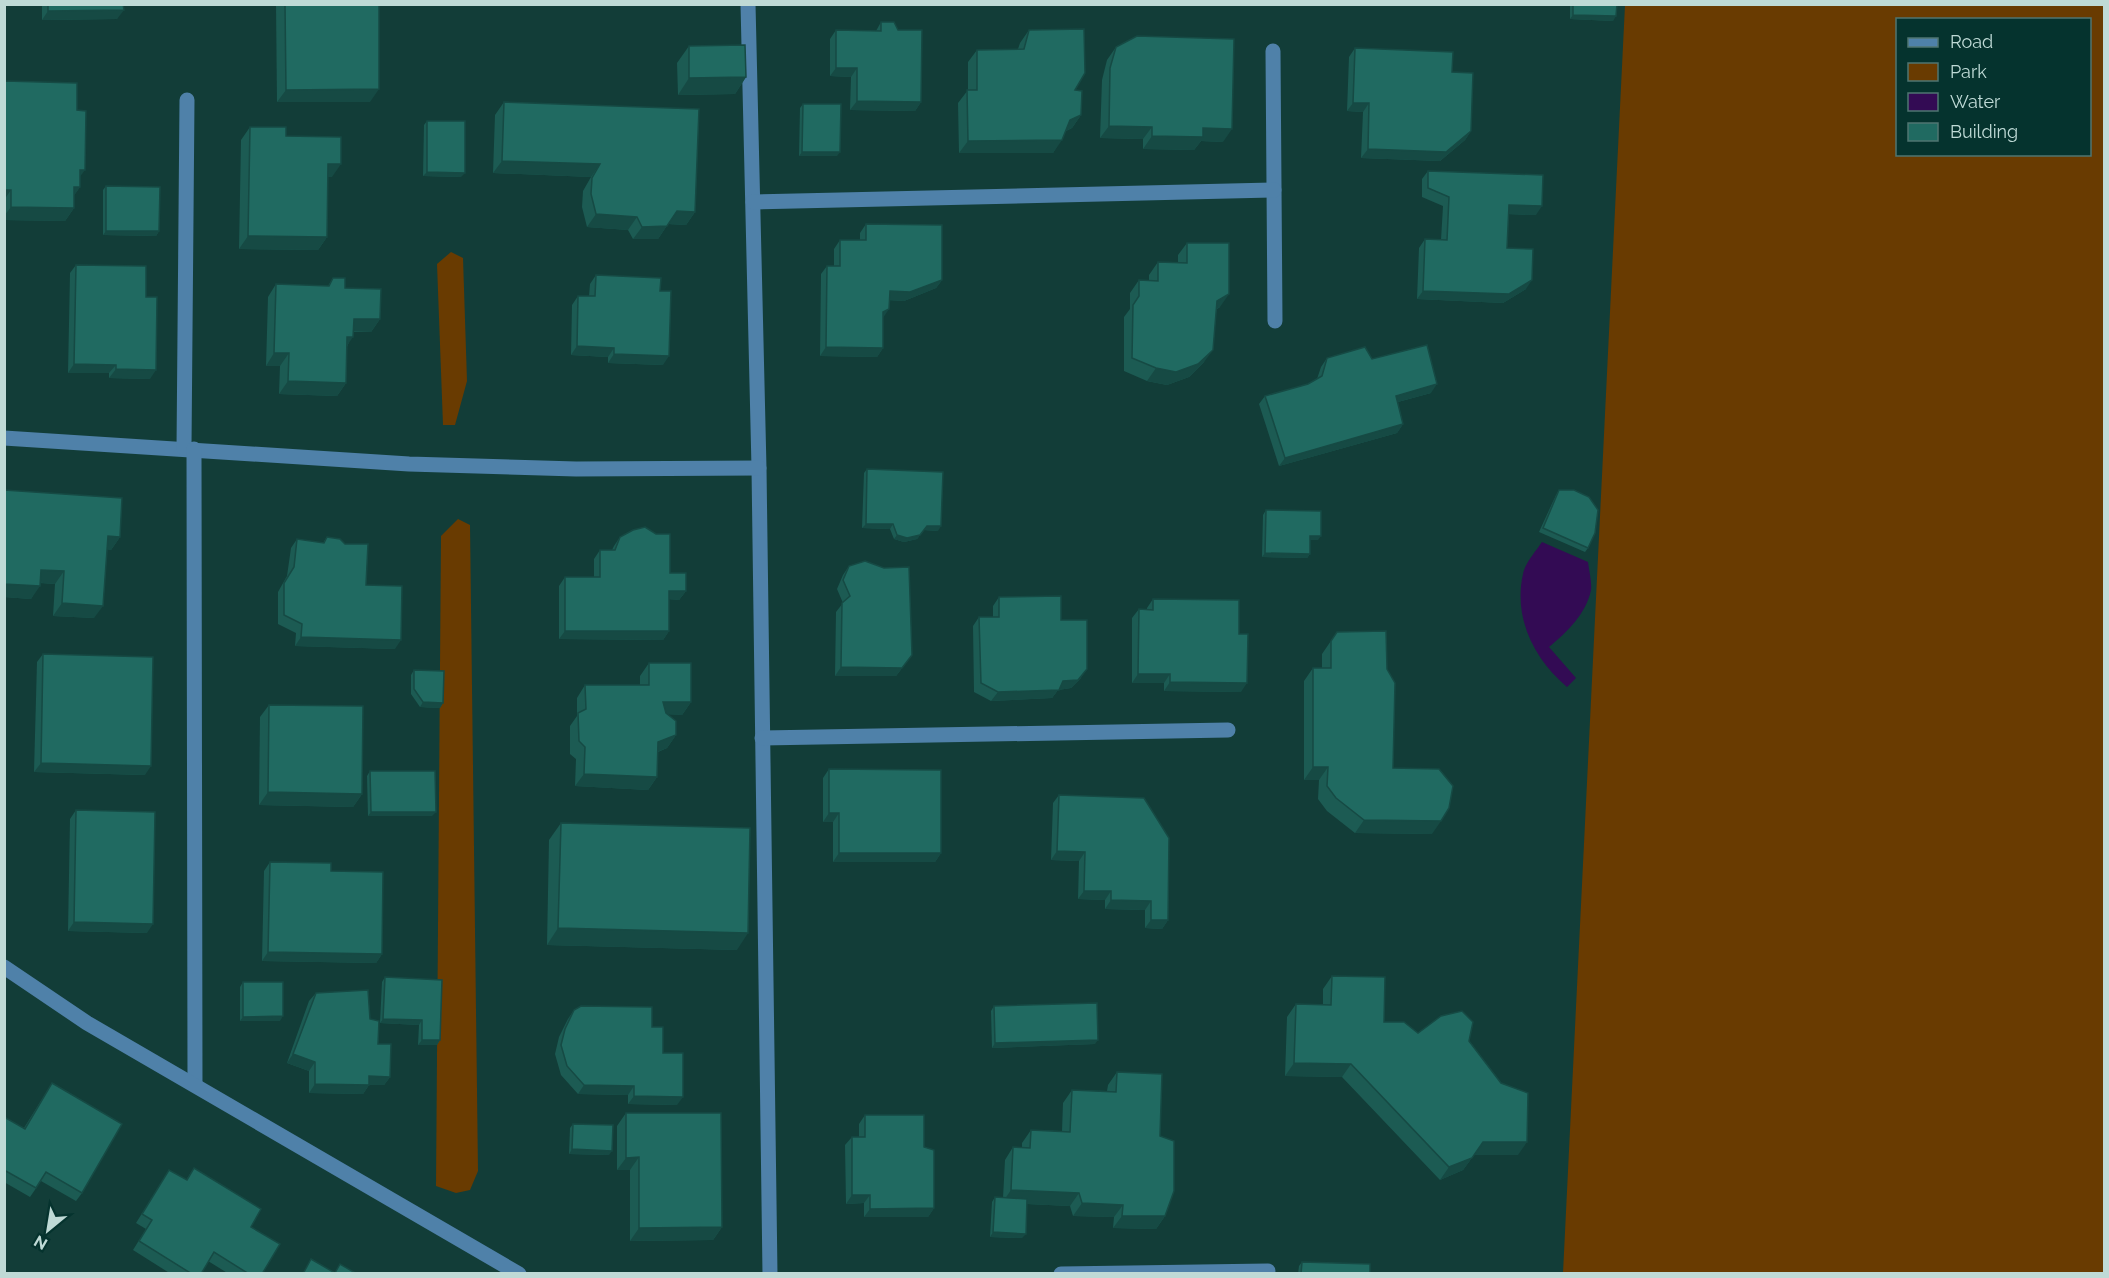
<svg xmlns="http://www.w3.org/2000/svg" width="2109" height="1278" viewBox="0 0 2109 1278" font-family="Raleway,sans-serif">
<rect width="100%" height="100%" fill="#123d38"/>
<g fill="#693b01" fill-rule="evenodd">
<path d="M 1625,5 L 2104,5 L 2104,1273 L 1563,1273 ZM 1898,20 L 2090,20 L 2090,154 L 1898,154 Z"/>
<polygon points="451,252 463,258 467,381 455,425 443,425 437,264"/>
<polygon points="458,519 470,525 478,1171 470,1190 456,1193 436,1186 441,536"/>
</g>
<path fill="#330b54" d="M 1542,542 L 1588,562 C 1589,571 1592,582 1591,590 C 1586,614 1567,632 1549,647 L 1576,678 L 1567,687 C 1535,660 1513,619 1523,574 C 1525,563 1536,551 1542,542 Z"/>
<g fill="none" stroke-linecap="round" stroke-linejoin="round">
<g stroke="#4f81a9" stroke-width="15">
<polyline points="748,4 759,468 770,1274"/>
<polyline points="1273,51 1275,321"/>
<polyline points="753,202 1274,190"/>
<polyline points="4,438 409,464 576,469 759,468"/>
<polyline points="184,448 187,100"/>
<polyline points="194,449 195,1084"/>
<polyline points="762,738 1228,730"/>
<polyline points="4,967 87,1023 519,1274"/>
<polyline points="1061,1274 1268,1271"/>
</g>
</g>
<g fill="#1c5b53">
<polygon points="42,4 123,4 117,19 42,20"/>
<polygon points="276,4 379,4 370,102 277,102"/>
<polygon points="1570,4 1617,4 1613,21 1570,19"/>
<polygon points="881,22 921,102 915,111 850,110 851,77 830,76 830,39 836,30 876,31"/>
<polygon points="1029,30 1075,90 1081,115 1072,128 1066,131 1053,153 959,153 958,103 968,90 968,62 977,50 1018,49 1020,43"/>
<polygon points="689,46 746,77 735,94 678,95 677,63"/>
<polygon points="1116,47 1223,142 1201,141 1194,150 1143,149 1143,139 1100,138 1102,80 1107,60"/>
<polygon points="1355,48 1452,72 1471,131 1465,140 1440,161 1361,158 1363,112 1347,111 1349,57"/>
<polygon points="4,81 77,110 80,187 74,195 74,208 65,221 4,220"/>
<polygon points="504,102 695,212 686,225 668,224 658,239 633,239 628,230 587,227 582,207 583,191 591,177 493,173 495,115"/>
<polygon points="803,104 837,156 799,156 800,108"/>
<polygon points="427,121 461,177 423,176 424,125"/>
<polygon points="250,127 286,136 332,177 328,177 327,237 318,250 239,249 241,140"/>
<polygon points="1428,171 1536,215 1508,214 1507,248 1526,289 1503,303 1417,299 1419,248 1425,239 1441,240 1443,206 1422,197 1422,179"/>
<polygon points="106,186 159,231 156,236 103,235 103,190"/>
<polygon points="866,224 942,280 936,288 904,301 889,300 883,318 883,348 877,357 820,356 821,274 827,266 834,266 834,249 840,240 860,240 860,233"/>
<polygon points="1187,243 1220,307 1217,309 1204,362 1189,377 1167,385 1147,381 1124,371 1124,317 1130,309 1130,293 1139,280 1149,281 1149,275 1158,262 1178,263 1178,255"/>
<polygon points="76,265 146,297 150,379 109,378 109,373 68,373 70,273"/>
<polygon points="596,275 660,291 663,365 608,363 608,357 571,355 572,305 578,296 589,296 590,284"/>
<polygon points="333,278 380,319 371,332 353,332 347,347 346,383 337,396 279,394 280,366 266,366 268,297 276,284 328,286"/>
<polygon points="1327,358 1372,359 1431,393 1398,402 1403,424 1397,433 1279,466 1259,404 1265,396 1308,384 1317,379 1321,367"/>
<polygon points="867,469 938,531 924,530 917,539 904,542 894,539 890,529 862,528 864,473"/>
<polygon points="4,490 120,537 111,550 107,549 94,618 53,616 55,584 40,583 31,599 4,597"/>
<polygon points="1559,490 1588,548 1585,552 1539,532 1556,495"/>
<polygon points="1266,510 1318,540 1310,540 1310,554 1307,558 1262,557 1263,515"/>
<polygon points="327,537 366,585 395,649 295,646 296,633 278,624 278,592 287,576 291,548 297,539 323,543"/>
<polygon points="620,537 670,573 686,591 679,600 669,599 669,631 663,640 559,639 559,586 565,577 594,577 594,559 600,550 612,550 614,546"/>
<polygon points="849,566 912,655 896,676 835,676 836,612 843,603 837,589 843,575"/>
<polygon points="999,597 1061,620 1081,678 1071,688 1058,690 1052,698 991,701 974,692 973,626 979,617 993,617 993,606"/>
<polygon points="1153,599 1239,634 1241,692 1164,691 1164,683 1132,683 1132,618 1139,609 1147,609 1147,608"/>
<polygon points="1337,632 1387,669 1393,768 1432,834 1355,833 1327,811 1318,799 1319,780 1304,780 1304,681 1313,668 1322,668 1322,654"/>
<polygon points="43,654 145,775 34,772 37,662"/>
<polygon points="649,663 691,702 682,715 668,714 676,735 667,748 658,752 657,777 648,790 575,786 576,759 570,754 570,726 577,716 577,698 585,685 640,685 640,676"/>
<polygon points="414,670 443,703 440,708 420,707 411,694 411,675"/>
<polygon points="269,705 362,794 353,807 259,805 260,717"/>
<polygon points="829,769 941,853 935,862 833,862 833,822 823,822 823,778"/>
<polygon points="370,771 432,816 368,816 367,776"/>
<polygon points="1059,795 1168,920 1162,929 1145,928 1145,910 1105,909 1105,900 1078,899 1079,861 1051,860 1053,803"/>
<polygon points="76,810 147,933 68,931 70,819"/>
<polygon points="561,823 737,950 547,945 549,840"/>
<polygon points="270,862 331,871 382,954 376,963 262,961 264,871"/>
<polygon points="1332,976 1384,1022 1418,1033 1469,1041 1518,1155 1474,1155 1463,1170 1440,1180 1342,1077 1285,1076 1287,1017 1296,1004 1323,1005 1323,989"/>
<polygon points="385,977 440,1040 437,1045 418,1045 419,1025 380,1023 382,982"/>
<polygon points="243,982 280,1021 240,1021 240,987"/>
<polygon points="316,993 370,1019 390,1077 384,1085 369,1085 363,1094 309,1093 309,1071 287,1063 309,1001"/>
<polygon points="994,1006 1095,1044 992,1048 991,1011"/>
<polygon points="574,1010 652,1027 663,1053 677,1105 628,1104 628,1095 578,1094 561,1075 555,1054 559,1037 568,1019"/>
<polygon points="1117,1072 1160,1136 1165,1216 1156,1229 1113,1228 1114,1217 1073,1216 1070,1206 1027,1204 1022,1238 990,1237 992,1202 995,1197 1003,1198 1005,1160 1013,1147 1022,1147 1022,1143 1031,1130 1062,1131 1063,1103 1072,1090 1107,1091 1108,1085"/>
<polygon points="52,1083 82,1193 76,1201 41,1181 30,1197 4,1182 4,1120 24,1128"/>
<polygon points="626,1113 722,1227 713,1240 630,1241 630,1170 617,1170 617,1126"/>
<polygon points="865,1115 924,1147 934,1208 928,1217 864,1217 864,1203 846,1204 845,1145 852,1137 859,1137 859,1124"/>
<polygon points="573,1124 609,1155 569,1154 570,1128"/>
<polygon points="194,1168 251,1227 262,1274 229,1274 208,1261 201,1274 171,1274 133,1250 146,1229 136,1223 169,1170 186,1180"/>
<polygon points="1302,1262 1370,1274 1298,1274 1299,1266"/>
</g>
<g fill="#164a44">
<polygon points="124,10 117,19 42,20 48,11"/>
<polygon points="1573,15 1616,16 1613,21 1570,19"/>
<polygon points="836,68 857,68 851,77 830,76"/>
<polygon points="746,77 735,94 678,95 689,78"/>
<polygon points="379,89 370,102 277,102 286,90"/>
<polygon points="857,101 921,102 915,111 850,110"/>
<polygon points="1353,103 1369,103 1363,112 1347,111"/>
<polygon points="1081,115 1072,128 1061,133 1070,120"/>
<polygon points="1109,126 1152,127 1143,139 1100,138"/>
<polygon points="1203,128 1232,129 1223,142 1201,141 1194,150 1143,149 1152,136"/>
<polygon points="1471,131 1465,140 1440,161 1361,158 1368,149"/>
<polygon points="1062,140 1053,153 959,153 968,141"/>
<polygon points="802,152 840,152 837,156 799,156"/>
<polygon points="502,161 600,164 591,177 493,173"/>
<polygon points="328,164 341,164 332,177 319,177"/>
<polygon points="80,170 85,170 76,182"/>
<polygon points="427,172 465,173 461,177 423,176"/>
<polygon points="74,187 80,187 71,200"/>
<polygon points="4,190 11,190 4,200"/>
<polygon points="1509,205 1542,206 1536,215 1502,214"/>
<polygon points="11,207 74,208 65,221 4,220 4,216"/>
<polygon points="677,211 695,212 686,225 668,224 658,239 633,239 642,227"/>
<polygon points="596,214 637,217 628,230 587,227"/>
<polygon points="106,231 159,231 156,236 103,235"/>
<polygon points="248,236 327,237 318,250 239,249"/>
<polygon points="942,280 936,288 904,301 883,300 890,291"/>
<polygon points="1532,280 1526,289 1503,303 1417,299 1423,291"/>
<polygon points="1229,294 1220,307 1208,313 1217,301"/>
<polygon points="889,309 883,318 883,312"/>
<polygon points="354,319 380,319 371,332 345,331"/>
<polygon points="347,337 353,337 344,350"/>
<polygon points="577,346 614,348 608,357 571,355"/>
<polygon points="826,347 883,348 877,357 820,356"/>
<polygon points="1213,350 1204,362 1189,377 1167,385 1147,381 1156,368"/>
<polygon points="274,353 289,353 280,366 266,366"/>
<polygon points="614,354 669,356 663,365 608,363"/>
<polygon points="74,364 116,365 109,373 68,373"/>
<polygon points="116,369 156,370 150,379 109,378"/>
<polygon points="288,381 346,383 337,396 279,394"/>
<polygon points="1437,384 1431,393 1390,404 1396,396"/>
<polygon points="1403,424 1397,433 1279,466 1285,458"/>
<polygon points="866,524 893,524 890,529 862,528"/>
<polygon points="927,526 941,526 938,531 924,530 917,539 904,542 894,539 897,535"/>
<polygon points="108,536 120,537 111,550 99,548"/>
<polygon points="1310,536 1321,536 1318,540 1307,540"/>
<polygon points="1265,553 1310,554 1307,558 1262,557"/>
<polygon points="41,570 64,571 55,584 32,582"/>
<polygon points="4,584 40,586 31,599 4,597"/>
<polygon points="669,591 686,591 679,600 663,599"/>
<polygon points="62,603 103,606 94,618 53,616"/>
<polygon points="565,631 669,631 663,640 559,639"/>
<polygon points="301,637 401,640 395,649 295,646"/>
<polygon points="912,655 896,676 835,676 841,667"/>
<polygon points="1087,669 1081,678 1071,688 1058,690 1052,698 991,701 998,692 1063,681"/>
<polygon points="1138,674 1170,674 1164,683 1132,683"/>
<polygon points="1170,682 1247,683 1241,692 1164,691"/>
<polygon points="423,702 443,703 440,708 420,707"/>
<polygon points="663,702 691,702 682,715 655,714"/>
<polygon points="676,735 667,748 649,755 658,742"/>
<polygon points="41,763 151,766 145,775 34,772"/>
<polygon points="1313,767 1328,767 1319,780 1304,780"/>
<polygon points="584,774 657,777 648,790 575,786"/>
<polygon points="268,792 362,794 353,807 259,805"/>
<polygon points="371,812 436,812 432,816 368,816"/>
<polygon points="829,813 839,813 833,822 823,822"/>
<polygon points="1364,820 1441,821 1432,834 1355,833"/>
<polygon points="1057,851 1085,852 1079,861 1051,860"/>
<polygon points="839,853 941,853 935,862 833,862"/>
<polygon points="1084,891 1111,891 1105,900 1078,899"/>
<polygon points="1111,900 1151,901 1145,910 1105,909"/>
<polygon points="1151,920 1168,920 1162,929 1145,928"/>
<polygon points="74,922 153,924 147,933 68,931"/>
<polygon points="558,928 748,933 737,950 547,945"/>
<polygon points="268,952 382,954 376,963 262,961"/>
<polygon points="283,1016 280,1021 240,1021 243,1017"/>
<polygon points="383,1019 422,1020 419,1025 380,1023"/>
<polygon points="422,1040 440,1040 437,1045 418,1045"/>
<polygon points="1098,1040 1095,1044 992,1048 995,1043"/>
<polygon points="293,1054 315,1062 309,1071 287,1063"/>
<polygon points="1294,1063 1351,1064 1342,1077 1285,1076"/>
<polygon points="369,1076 390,1077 384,1085 369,1085 363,1094 309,1093 315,1084"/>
<polygon points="584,1085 634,1086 628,1095 578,1094"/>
<polygon points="634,1096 683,1097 677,1105 628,1104"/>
<polygon points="1483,1142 1527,1142 1518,1155 1474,1155 1463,1170 1440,1180 1449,1167"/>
<polygon points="572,1149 612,1151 609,1155 569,1154"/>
<polygon points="639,1157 630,1170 617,1170 626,1158"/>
<polygon points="1011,1190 1079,1193 1070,1206 1002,1203"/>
<polygon points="852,1195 870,1195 864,1203 846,1204"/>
<polygon points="1082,1203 1123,1205 1114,1217 1073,1216"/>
<polygon points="934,1208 928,1217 864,1217 870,1209"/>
<polygon points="1122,1216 1165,1216 1156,1229 1113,1228"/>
<polygon points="722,1227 713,1240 630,1241 639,1228"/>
<polygon points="993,1232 1026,1234 1022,1238 990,1237"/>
</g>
<g fill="#206a61" stroke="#164a44" stroke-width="1.5">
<polygon points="48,4 123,4 124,10 48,11"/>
<polygon points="285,4 379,4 379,89 286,90"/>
<polygon points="1573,4 1617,4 1616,16 1573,15"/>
<polygon points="881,22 894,22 898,30 922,30 921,102 857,101 857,68 836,68 836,30 881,31"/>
<polygon points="1084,29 1085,73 1075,90 1082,91 1081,115 1070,120 1062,140 968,141 967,90 977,90 977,50 1024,49 1029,30"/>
<polygon points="1137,36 1234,39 1232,129 1203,128 1203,137 1152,136 1152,127 1109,126 1110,68 1116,47"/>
<polygon points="745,45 746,77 689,78 689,46"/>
<polygon points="1355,48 1453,52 1452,72 1473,73 1471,131 1446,152 1368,149 1369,103 1353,103"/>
<polygon points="5,81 77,83 77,110 86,111 85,170 80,170 80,187 74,187 74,208 11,207 11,190 4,190"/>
<polygon points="504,102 699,109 695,212 677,211 667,226 642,227 637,217 596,214 591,194 592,178 600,164 502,161"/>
<polygon points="803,104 841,104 840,152 802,152"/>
<polygon points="427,121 465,121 465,173 427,172"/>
<polygon points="250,127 286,127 286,136 341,137 341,164 328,164 327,237 248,236"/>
<polygon points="1428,171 1543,175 1542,206 1509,205 1507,248 1533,249 1532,280 1509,294 1423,291 1425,239 1447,240 1449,197 1428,188"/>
<polygon points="106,186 160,187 159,231 106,231"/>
<polygon points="866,224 942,225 942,280 910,292 890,291 889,309 883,312 883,348 826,347 827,266 840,266 840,240 866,240"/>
<polygon points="1187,243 1229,243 1229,294 1217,301 1213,350 1198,364 1176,372 1156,368 1132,358 1133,305 1139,296 1139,280 1158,281 1158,262 1187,263"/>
<polygon points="76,265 146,266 146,297 157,297 156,370 116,369 116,365 74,364"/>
<polygon points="596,275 661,278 660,291 671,291 669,356 614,354 614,348 577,346 578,296 595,296"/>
<polygon points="333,278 345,278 345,288 381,289 380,319 354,319 353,337 347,337 346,383 288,381 289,353 274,353 276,284 329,286"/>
<polygon points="1427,345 1437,384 1396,396 1403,424 1285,458 1265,396 1308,384 1322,376 1327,358 1365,347 1372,359"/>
<polygon points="867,469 943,472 941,526 927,526 920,535 907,538 897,535 893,524 866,524"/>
<polygon points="4,490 122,498 120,537 108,536 103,606 62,603 64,571 41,570 40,586 4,584"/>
<polygon points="1559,490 1574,490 1589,497 1598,510 1595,533 1588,548 1543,528"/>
<polygon points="1266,510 1321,511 1321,536 1310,536 1310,554 1265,553"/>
<polygon points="645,527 656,534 670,534 670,573 686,573 686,591 669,591 669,631 565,631 565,577 600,577 600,550 615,550 620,537 633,530"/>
<polygon points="327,537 340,539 345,544 368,544 366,585 402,586 401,640 301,637 302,624 284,615 284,583 294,567 297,539 324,543"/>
<polygon points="865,561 884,568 909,567 912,655 902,668 841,667 842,603 850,596 843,580 849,566"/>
<polygon points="1061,596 1061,620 1087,620 1087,669 1078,680 1063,681 1059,690 998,692 981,683 979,617 999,617 999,597"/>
<polygon points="1153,599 1239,600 1239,634 1248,634 1247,683 1170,682 1170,674 1138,674 1139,609 1153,610"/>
<polygon points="1386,631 1387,669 1395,683 1393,768 1439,769 1453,786 1449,808 1441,821 1364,820 1336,798 1327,786 1328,767 1313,767 1313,668 1331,668 1331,641 1337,632"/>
<polygon points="43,654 153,657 151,766 41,763"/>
<polygon points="649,663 691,663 691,702 663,702 666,713 676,721 676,735 658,742 657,777 584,774 585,747 579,741 578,713 586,709 585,685 649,685"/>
<polygon points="414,670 444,671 443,703 423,702 414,689"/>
<polygon points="269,705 363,706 362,794 268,792"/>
<polygon points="829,769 941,770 941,853 839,853 839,813 829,813"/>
<polygon points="370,771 435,771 436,812 371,812"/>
<polygon points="1059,795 1144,798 1169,838 1168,920 1151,920 1151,901 1111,900 1111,891 1084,891 1085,852 1057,851"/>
<polygon points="76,810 155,812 153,924 74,922"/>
<polygon points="561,823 750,828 748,933 558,928"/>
<polygon points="270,862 331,863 331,871 383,872 382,954 268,952"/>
<polygon points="1332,976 1385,977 1384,1022 1404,1022 1418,1033 1441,1016 1462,1011 1473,1022 1469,1041 1501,1083 1528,1093 1527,1142 1483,1142 1472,1158 1449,1167 1351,1064 1294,1063 1296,1004 1331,1005"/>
<polygon points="385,977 442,980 440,1040 422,1040 422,1020 383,1019"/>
<polygon points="243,982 283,982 283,1016 243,1017"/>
<polygon points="368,990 370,1019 379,1021 378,1044 391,1044 390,1077 369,1076 369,1085 315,1084 315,1062 293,1054 316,993"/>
<polygon points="1097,1003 1098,1040 995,1043 994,1006"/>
<polygon points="581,1006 652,1007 652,1027 663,1027 663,1053 683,1053 683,1097 634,1096 634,1086 584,1085 567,1066 561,1045 565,1029 574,1010"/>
<polygon points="1117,1072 1162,1074 1160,1136 1174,1141 1174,1191 1165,1216 1122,1216 1123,1205 1082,1203 1079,1193 1011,1190 1013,1147 1030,1148 1031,1130 1070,1132 1072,1090 1116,1092"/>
<polygon points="52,1083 122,1124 82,1193 46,1172 36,1188 4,1170 4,1120 6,1118 25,1129"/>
<polygon points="626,1113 721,1113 722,1227 639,1228 639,1157 626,1158"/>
<polygon points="865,1115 924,1115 924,1147 934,1150 934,1208 870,1209 870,1195 852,1195 852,1137 865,1137"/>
<polygon points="573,1124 613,1125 612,1151 572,1149"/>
<polygon points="194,1168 261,1209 251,1227 280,1244 262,1274 249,1274 214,1252 201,1274 192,1274 139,1241 152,1220 142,1214 169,1170 187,1180"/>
<polygon points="995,1197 1027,1199 1026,1234 993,1232"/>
<polygon points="311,1259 335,1273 340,1264 357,1274 303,1274"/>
<polygon points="1302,1262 1370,1264 1370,1274 1301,1274"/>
</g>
<rect width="2109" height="1278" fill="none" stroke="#bfdad6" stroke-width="12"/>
<rect x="1896" y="18" width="195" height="138" fill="#05332e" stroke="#4f7671" stroke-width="1.5"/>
<rect x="1908" y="38" width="30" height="9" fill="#4f81a9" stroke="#4f7671" stroke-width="1.5"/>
<text x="1950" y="48" font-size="18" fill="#bfdad6">Road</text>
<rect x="1908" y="63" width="30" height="18" fill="#693b01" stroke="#4f7671" stroke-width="1.5"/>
<text x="1950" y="78" font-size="18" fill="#bfdad6">Park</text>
<rect x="1908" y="93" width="30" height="18" fill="#330b54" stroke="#4f7671" stroke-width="1.5"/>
<text x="1950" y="108" font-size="18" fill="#bfdad6">Water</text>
<rect x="1908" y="123" width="30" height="18" fill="#206a61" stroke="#4f7671" stroke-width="1.5"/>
<text x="1950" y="138" font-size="18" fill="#bfdad6">Building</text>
<g transform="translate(48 1230) rotate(210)" stroke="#05332e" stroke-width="4.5" paint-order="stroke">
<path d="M0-4.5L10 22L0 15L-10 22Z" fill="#bfdad6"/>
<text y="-9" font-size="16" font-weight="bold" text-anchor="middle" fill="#bfdad6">N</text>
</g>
</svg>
